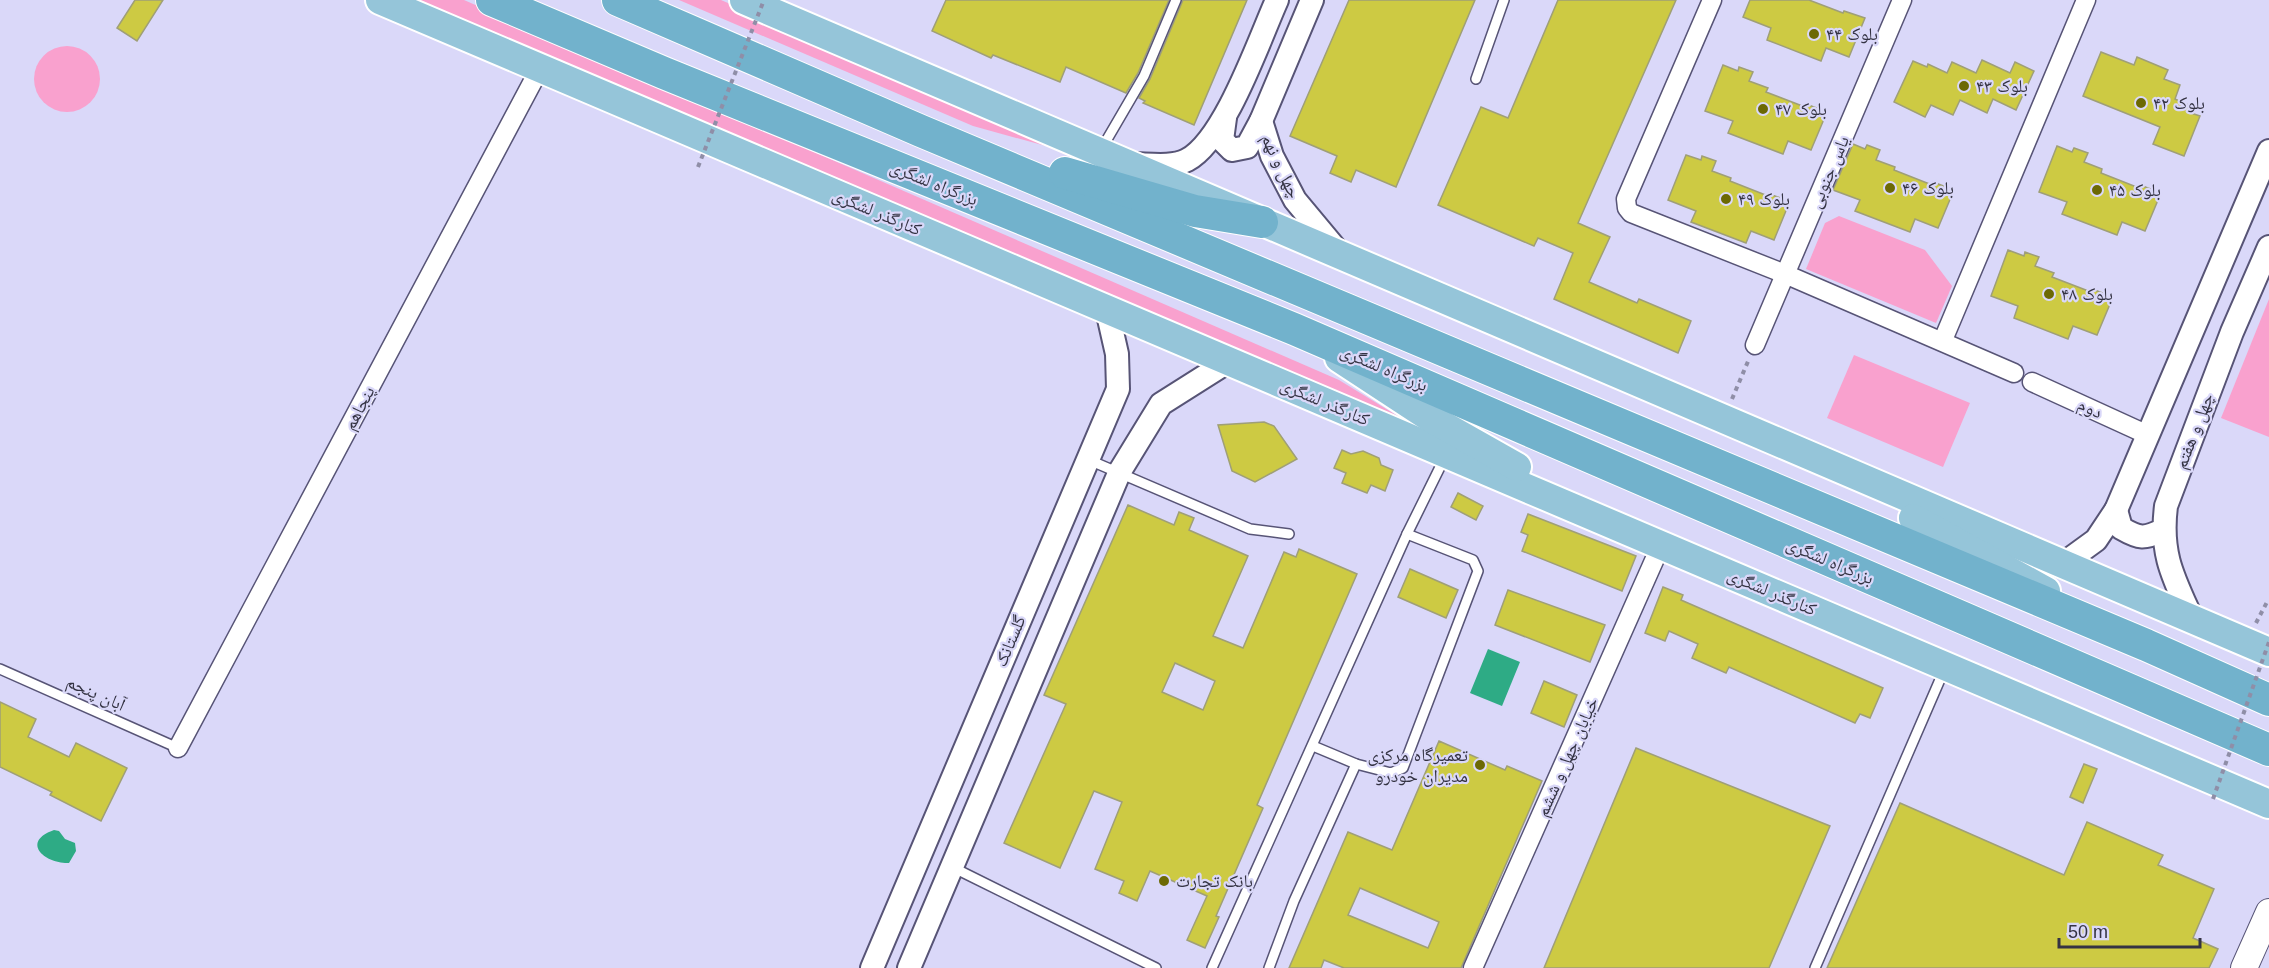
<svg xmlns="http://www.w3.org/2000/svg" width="2269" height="968" viewBox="0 0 2269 968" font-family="Arial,'Noto Naskh Arabic',sans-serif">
<rect width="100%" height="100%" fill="#dad8f9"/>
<g fill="#f9a1ce">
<polygon points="410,0 464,0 1339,380 1419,429"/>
<polygon points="679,0 721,0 1093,159 973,126"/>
<circle cx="67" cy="79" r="33"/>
<polygon points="1839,216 1925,250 1952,286 1936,323 1806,269 1825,223"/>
<polygon points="2269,299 2269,437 2221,418"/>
<polygon points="1854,355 1970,403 1943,467 1827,418"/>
</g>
<g fill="#2eab85">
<polygon points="1488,649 1520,662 1502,706 1470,693"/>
<path d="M 54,830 L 59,831 L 65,839 L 75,843 L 76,851 L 69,863 C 45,864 20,842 54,830 Z"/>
</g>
<g fill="#cdca43" stroke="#9f9f77" stroke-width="1.5" fill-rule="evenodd">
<polygon points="135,0 163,0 137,41 117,28"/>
<polygon points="946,0 1169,0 1138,73 1126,93 1066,67 1060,82 993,55 991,58 932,31"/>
<polygon points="1183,0 1247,0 1194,125 1143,103 1145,101 1139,98 1150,79"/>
<polygon points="1349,0 1475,0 1396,187 1356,170 1351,182 1330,173 1337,156 1290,136"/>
<polygon points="1558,0 1676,0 1578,223 1610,237 1589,282 1637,303 1639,299 1691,321 1678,353 1554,299 1573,253 1538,238 1534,246 1438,205 1481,107 1508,118"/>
<polygon points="1750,0 1809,0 1843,13 1844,11 1865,18 1849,57 1826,48 1821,61 1767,40 1771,28 1743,17"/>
<polygon points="2101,52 2134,65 2137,57 2168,70 2164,79 2180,85 2175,99 2191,106 2188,112 2200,116 2184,156 2153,144 2160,127 2083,96"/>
<polygon points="1982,60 2010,73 2015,62 2034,71 2016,110 1993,99 1987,113 1960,100 1953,115 1931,105 1925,117 1894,102 1913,61 1927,67 1928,64 1947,73 1952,62 1976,73"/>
<polygon points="1723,65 1738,71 1739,67 1753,72 1749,81 1768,88 1766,92 1805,107 1806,104 1827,112 1811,150 1788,141 1783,154 1728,133 1733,121 1705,111"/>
<polygon points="1853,144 1865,149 1867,145 1880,150 1876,160 1895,167 1894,170 1932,185 1933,182 1954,190 1938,228 1915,219 1910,232 1855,211 1860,200 1833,190"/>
<polygon points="2057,146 2072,152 2074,148 2088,153 2084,162 2102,169 2101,173 2139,188 2140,185 2161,193 2145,231 2122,222 2117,235 2062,214 2067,202 2039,192"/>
<polygon points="1686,155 1701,160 1702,156 1716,161 1712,171 1731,178 1730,181 1768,196 1769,194 1790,201 1774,240 1751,231 1746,243 1691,222 1696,211 1668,200"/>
<polygon points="2008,250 2024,256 2025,252 2039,257 2035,266 2054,273 2052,277 2091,292 2092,289 2113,297 2097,335 2073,326 2068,339 2014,318 2018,306 1991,296"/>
<polygon points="1264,422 1274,426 1297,459 1255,482 1232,471 1218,425"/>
<polygon points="1342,450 1351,454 1363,451 1379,458 1381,465 1393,470 1385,491 1371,485 1367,493 1342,483 1346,473 1334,468"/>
<polygon points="1458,493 1483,506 1476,520 1451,507"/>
<path d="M 1128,505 L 1174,525 L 1179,512 L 1194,518 L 1189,530 L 1248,556 L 1213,636 L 1243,648 L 1284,552 L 1296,557 L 1299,549 L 1357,574 L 1257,805 L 1263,808 L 1216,916 L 1219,917 L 1205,948 L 1187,940 L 1207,896 L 1150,871 L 1137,901 L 1119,893 L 1124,881 L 1095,869 L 1122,802 L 1094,791 L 1060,868 L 1004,843 L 1066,704 L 1044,695 ZM 1175,663 L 1215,681 L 1203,710 L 1162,692 Z"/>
<polygon points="1528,514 1636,556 1622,591 1522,551 1528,535 1521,532"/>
<polygon points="1410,569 1458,590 1446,618 1398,597"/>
<polygon points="1663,587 1683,595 1681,600 1883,688 1870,718 1860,714 1855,723 1729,667 1726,673 1692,658 1698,644 1669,631 1665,641 1645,633"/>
<polygon points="1508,590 1605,625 1590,662 1495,625"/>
<polygon points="1544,681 1577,695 1564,727 1531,713"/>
<polygon points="0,702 36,719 28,737 69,757 76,743 127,768 101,821 50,795 52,792 0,767"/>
<path d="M 1439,741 L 1505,770 L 1507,766 L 1542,781 L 1461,968 L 1344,968 L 1324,960 L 1321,968 L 1289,968 L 1348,832 L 1392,850 ZM 1360,888 L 1439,922 L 1428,948 L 1348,915 Z"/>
<polygon points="1636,748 1830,826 1769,968 1544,968"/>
<polygon points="2084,764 2097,769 2083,803 2070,797"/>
<polygon points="1900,803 2064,875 2087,822 2163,855 2158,865 2214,889 2193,938 2218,949 2209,968 1827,968"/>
</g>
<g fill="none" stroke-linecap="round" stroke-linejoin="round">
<g stroke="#575476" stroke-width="12">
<g id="service">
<polyline points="1476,79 1504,0"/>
<polyline points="1102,148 1144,76 1176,0"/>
<polyline points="1089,460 1250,529 1289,534"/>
<polyline points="0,669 178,748"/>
<polyline points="1313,746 1356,764 1391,773 1403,768 1478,571 1473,560 1407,534"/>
<polyline points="952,867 1156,968"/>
<polyline points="1212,968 1407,534 1445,457"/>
<polyline points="1269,968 1294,901 1356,764"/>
<polyline points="1815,968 1945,668"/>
</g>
</g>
<g stroke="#575476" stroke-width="21">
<g id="minor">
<polyline points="1712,0 1626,199 1627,208 1631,213 1785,274 2014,373"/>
<polyline points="1943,340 2086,0"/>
<polyline points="1755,345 1902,0"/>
<polyline points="2032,382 2148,435"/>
<polyline points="178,748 540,68"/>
<polyline points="1473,968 1661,545"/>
</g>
</g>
<g stroke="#575476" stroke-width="26">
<g id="tertiary">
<polyline points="1225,118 1222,140 1232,150 1247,147 1261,121 1312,0"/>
<polyline points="1261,121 1272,156 1295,200 1340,254"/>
<path d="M 1132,164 C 1148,164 1172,168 1187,160 C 1225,140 1259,40 1277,0"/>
<path d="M 2116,510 L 2121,528 C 2140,539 2144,539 2163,530"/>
<polyline points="2063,564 2096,540 2116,510 2269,151"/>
<path d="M 2192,619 C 2173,577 2160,554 2166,506 L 2232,332 L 2269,247"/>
<polyline points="872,968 1118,389 1117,354 1107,310"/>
<polyline points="909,968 1120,471 1161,404 1229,361"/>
</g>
</g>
<g stroke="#575476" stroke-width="28">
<polyline id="secondary" points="2244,968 2269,912"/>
</g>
<g stroke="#fff" stroke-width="32">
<g id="primary">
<polyline points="380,0 2269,804"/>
<polyline points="744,0 2269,652"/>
<polyline points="1339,358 1432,419 1517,467"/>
<polyline points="1913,518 2046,591"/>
</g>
</g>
<g stroke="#fff" stroke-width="34">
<g id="trunk">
<polyline points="492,0 664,73 1294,329 2269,750"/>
<polyline points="618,0 921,131 2146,645 2269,700"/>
<polyline points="1065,173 1195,211 1262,222"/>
</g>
</g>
<g stroke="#8f8ea7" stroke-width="4" stroke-dasharray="4.5 4.5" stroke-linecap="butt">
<polyline points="1732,399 1749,359"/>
<polyline points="2256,623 2267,602 2269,603"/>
</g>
<use href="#service" stroke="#fff" stroke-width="9"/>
<use href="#minor" stroke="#fff" stroke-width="18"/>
<use href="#tertiary" stroke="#fff" stroke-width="22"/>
<use href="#secondary" stroke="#fff" stroke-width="26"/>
<use href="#primary" stroke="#95c5d9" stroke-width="28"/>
<use href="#trunk" stroke="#72b2cc" stroke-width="32"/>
<g stroke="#8f8ea7" stroke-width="4" stroke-dasharray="4.5 4.5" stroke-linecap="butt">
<polyline points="698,167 764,0"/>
<polyline points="2213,799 2269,642"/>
</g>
</g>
<g fill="#6c6904" stroke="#dad8f9" stroke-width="2">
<circle cx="1814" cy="34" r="6"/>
<circle cx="1964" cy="86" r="6"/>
<circle cx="2141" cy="103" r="6"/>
<circle cx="1763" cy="109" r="6"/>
<circle cx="1890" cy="188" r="6"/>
<circle cx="2097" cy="190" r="6"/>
<circle cx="1726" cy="199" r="6"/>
<circle cx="2049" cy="294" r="6"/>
<circle cx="1480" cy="765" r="6"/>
<circle cx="1164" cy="881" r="6"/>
</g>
<g text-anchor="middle" stroke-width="4.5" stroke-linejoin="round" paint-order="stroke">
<g font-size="18" fill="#343343" stroke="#dad8f9" text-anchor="start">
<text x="1826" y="40">بلوک ۴۴</text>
<text x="1976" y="92">بلوک ۴۳</text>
<text x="2153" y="109">بلوک ۴۲</text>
<text x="1775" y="115">بلوک ۴۷</text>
<text x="1902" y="194">بلوک ۴۶</text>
<text x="2109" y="196">بلوک ۴۵</text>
<text x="1738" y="205">بلوک ۴۹</text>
<text x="2061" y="300">بلوک ۴۸</text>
<text x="1468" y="761" text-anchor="end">تعمیرگاه مرکزی<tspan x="1468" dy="21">مدیران خودرو</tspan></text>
<text x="1176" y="887">بانک تجارت</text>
</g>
<g font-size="18" fill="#343343" stroke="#dad8f9">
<text transform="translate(1281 166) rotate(65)" y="6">چهل و نهم</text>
<text transform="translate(1829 172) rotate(-67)" y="6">یاس جنوبی</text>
<text transform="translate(934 183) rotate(22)" y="6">بزرگراه لشگری</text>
<text transform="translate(877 212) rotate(23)" y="6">کنارگذر لشگری</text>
<text transform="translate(1384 368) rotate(23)" y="6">بزرگراه لشگری</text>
<text transform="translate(1325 402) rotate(23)" y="6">کنارگذر لشگری</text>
<text transform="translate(359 408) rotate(-62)" y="6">پنجاهم</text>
<text transform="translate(2090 408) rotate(25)" y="6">دوم</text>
<text transform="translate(2194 431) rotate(-69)" y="6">چهل و هفتم</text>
<text transform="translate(1830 561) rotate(23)" y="6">بزرگراه لشگری</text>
<text transform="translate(1772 592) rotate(23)" y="6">کنارگذر لشگری</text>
<text transform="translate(1010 641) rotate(-67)" y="6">گلستانک</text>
<text transform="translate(96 693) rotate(24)" y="6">آبان پنجم</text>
<text transform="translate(1567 757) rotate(-66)" y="6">خیابان چهل و ششم</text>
</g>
</g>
<path d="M2059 938v9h141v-9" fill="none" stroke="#343343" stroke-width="3"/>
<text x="2068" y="938" font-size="18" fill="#343343" stroke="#dad8f9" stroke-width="4.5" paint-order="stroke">50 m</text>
</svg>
